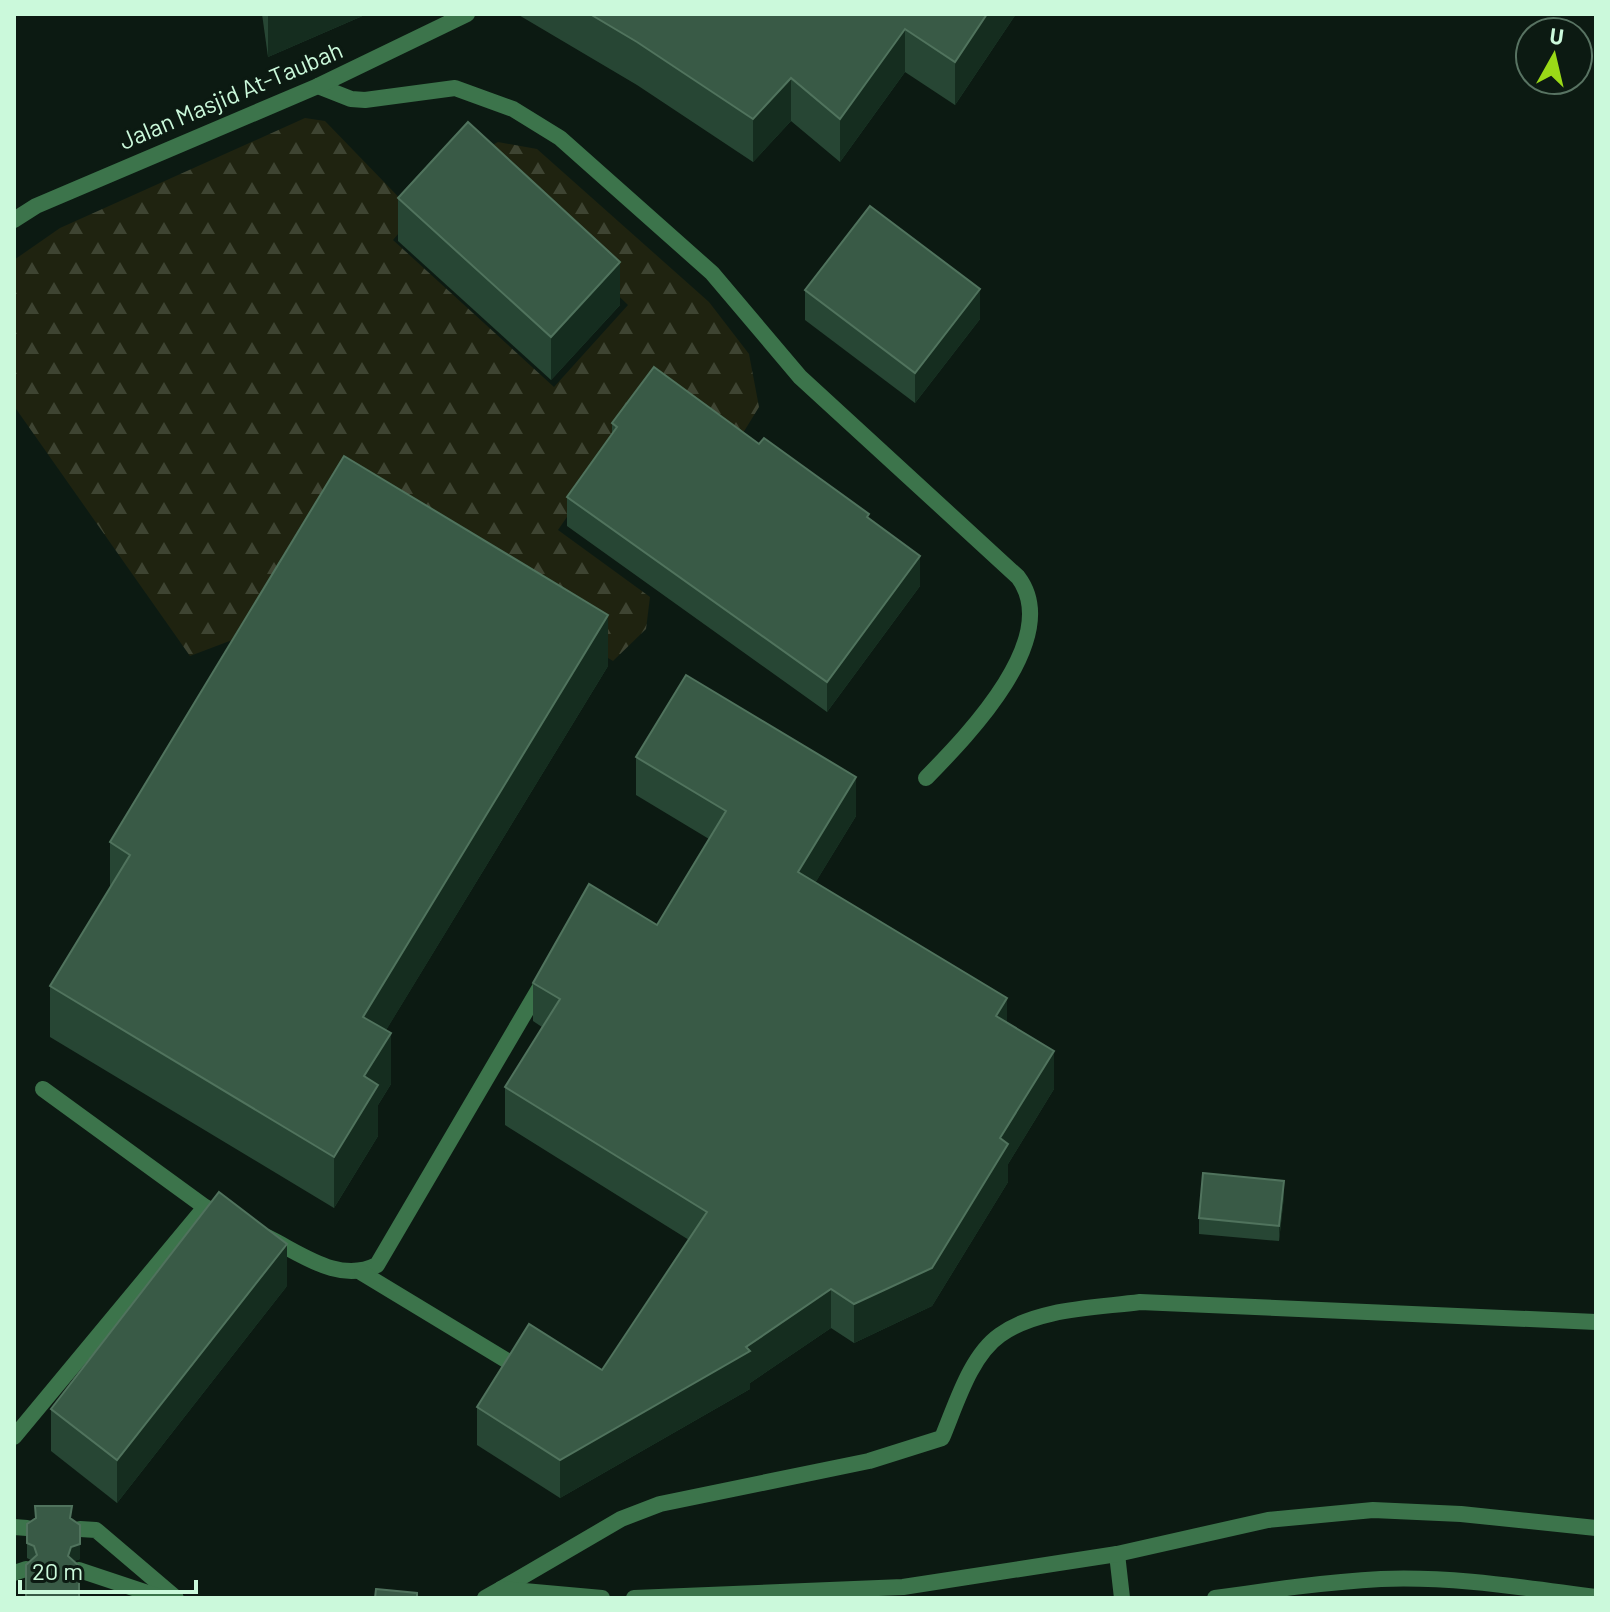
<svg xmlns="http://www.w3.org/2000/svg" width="1610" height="1612" viewBox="0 0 1610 1612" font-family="Barlow,sans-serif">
<defs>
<pattern id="forest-firs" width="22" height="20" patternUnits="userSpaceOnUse" patternTransform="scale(2)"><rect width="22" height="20" fill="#1f2310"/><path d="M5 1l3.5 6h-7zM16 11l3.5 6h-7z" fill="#3e4432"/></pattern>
</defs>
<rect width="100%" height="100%" fill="#0c1a12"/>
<polygon fill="url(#forest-firs)" points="305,118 325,121 415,214 393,240 554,387 628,305 474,155 498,142 537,149 709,302 749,354 759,407 735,446 654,390 558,530 650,597 646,629 613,661 344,498 261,629 190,656 14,406 14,260 60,228"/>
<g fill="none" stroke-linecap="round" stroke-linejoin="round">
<g stroke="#3c744b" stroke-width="16">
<path d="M 318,86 L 351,99 L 365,100 L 455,88 L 513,109 L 560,138 L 712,273 L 800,377 L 1018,577 C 1064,638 966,737 926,778"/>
<polyline points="43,1089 205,1207 224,1216"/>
<path d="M 267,1237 C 302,1254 339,1284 377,1265 L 543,982"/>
<polyline points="362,1273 509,1362"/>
<polyline points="14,1437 205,1207"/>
<polyline points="14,1527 27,1528"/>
<polyline points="80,1529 96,1530 176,1598"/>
<polyline points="1117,1554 1122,1598"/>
<polyline points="79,1570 163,1598"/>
<polyline points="14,1573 26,1569"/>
<path d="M 501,1589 L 621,1519 L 660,1504 L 869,1461 L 942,1438 C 956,1405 970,1356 1000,1335 C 1038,1308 1095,1308 1140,1302 L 1596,1322"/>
<polyline points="485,1598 501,1589 602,1598"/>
<polyline points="634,1598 903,1587 1117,1554 1268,1520 1373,1510 1461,1514 1596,1528"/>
<path d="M 1215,1598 C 1270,1590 1325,1582 1381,1579 C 1453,1576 1525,1588 1596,1597"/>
</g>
<polyline stroke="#3c744b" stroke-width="16" points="14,220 36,206 318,86 467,14"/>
</g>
<g fill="#274634">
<polygon points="262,14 367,14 268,57"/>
<polygon points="517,14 1016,14 955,105 905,72 840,162 791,121 753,162 637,85"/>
<polygon points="398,198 620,305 551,380 398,241"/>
<polygon points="805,290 980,319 915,403 805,320"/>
<polygon points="612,423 759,444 869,518 920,586 827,712 567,526 567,497 612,434"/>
<polygon points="608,666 386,1030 391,1084 378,1105 378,1136 334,1208 50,1037 50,986 110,888 110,842"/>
<polygon points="636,757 856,816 815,883 1007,1022 1054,1089 1008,1164 1008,1182 932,1306 854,1343 831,1328 750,1383 750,1389 560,1498 477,1445 477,1407 602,1370 689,1240 505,1125 505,1087 542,1027 533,1021 533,983 657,925 709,839 636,795"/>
<polygon points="1284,1196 1279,1241 1199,1234 1199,1218"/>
<polygon points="287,1286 117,1503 51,1451 51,1409"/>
<polygon points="35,1506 72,1520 80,1559 74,1561 31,1560 27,1558 27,1524 35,1519"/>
</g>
<g fill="#152d1f">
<polygon points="268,14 367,14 268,57"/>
<polygon points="987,14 1016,14 955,105 955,62"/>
<polygon points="905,29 905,72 840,162 840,119"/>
<polygon points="791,78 791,121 753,162 753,119"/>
<polygon points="620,262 620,305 551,380 551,337"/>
<polygon points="980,289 980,319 915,403 915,373"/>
<polygon points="920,556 920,586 827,712 827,682"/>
<polygon points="608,615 608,666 363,1068 363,1017"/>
<polygon points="856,777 856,816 798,911 798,872"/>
<polygon points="1007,998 1007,1036 996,1016"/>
<polygon points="391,1033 391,1084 378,1105 378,1136 334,1208 334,1157 364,1076"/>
<polygon points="1054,1051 1054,1089 1008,1164 1008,1182 932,1306 854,1343 854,1304"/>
<polygon points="1284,1181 1284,1196 1279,1241 1279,1226"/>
<polygon points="287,1244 287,1286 117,1503 117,1460"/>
<polygon points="831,1289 831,1328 750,1383 750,1389 560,1498 560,1460 746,1347"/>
<polygon points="80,1525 80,1559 71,1562 68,1556"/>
</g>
<g fill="#395a46" stroke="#50735d" stroke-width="2">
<polygon points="590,14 987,14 955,62 905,29 840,119 791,78 753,119 637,42"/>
<polygon points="468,122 620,262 551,337 398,198"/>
<polygon points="870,206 980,289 915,373 805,290"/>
<polygon points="654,367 759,444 764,438 869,514 867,517 920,556 827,682 567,497 617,427 612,423"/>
<polygon points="344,456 608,615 363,1017 391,1033 364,1076 378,1085 334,1157 50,986 130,855 110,842"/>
<polygon points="686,675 856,777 798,872 1007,998 996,1016 1054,1051 1000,1138 1008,1144 932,1268 854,1304 831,1289 746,1347 750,1351 560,1460 477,1407 529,1324 602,1370 707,1212 505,1087 560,999 533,983 589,884 657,925 726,811 636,757"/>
<polygon points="1203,1173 1284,1181 1279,1226 1199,1218"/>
<polygon points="219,1192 287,1244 117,1460 51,1409"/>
<polygon points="35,1506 72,1506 70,1518 80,1525 80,1544 71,1547 68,1556 79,1566 79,1598 26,1598 26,1565 37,1555 34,1546 27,1543 27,1524 36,1518"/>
<polygon points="376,1589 417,1593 417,1598 375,1598"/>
</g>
<g text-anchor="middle" stroke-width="6" stroke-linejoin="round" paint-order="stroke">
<g font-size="24" fill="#cbf9db" stroke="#0c1a12">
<text transform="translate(231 96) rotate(-23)" y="8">Jalan Masjid At-Taubah</text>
</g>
</g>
<rect width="1610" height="1612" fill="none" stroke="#cbf9db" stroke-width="32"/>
<g transform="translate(1554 56) rotate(8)"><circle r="38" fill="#0c1a12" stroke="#587362" stroke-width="2"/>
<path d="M0-6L14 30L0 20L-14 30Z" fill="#9ad917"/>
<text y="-12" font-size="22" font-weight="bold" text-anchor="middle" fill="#cbf9db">U</text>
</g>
<path d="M20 1580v12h176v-12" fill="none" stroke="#cbf9db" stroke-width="4"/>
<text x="32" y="1580" font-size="24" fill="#cbf9db" stroke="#0c1a12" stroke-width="6" paint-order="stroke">20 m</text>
</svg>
